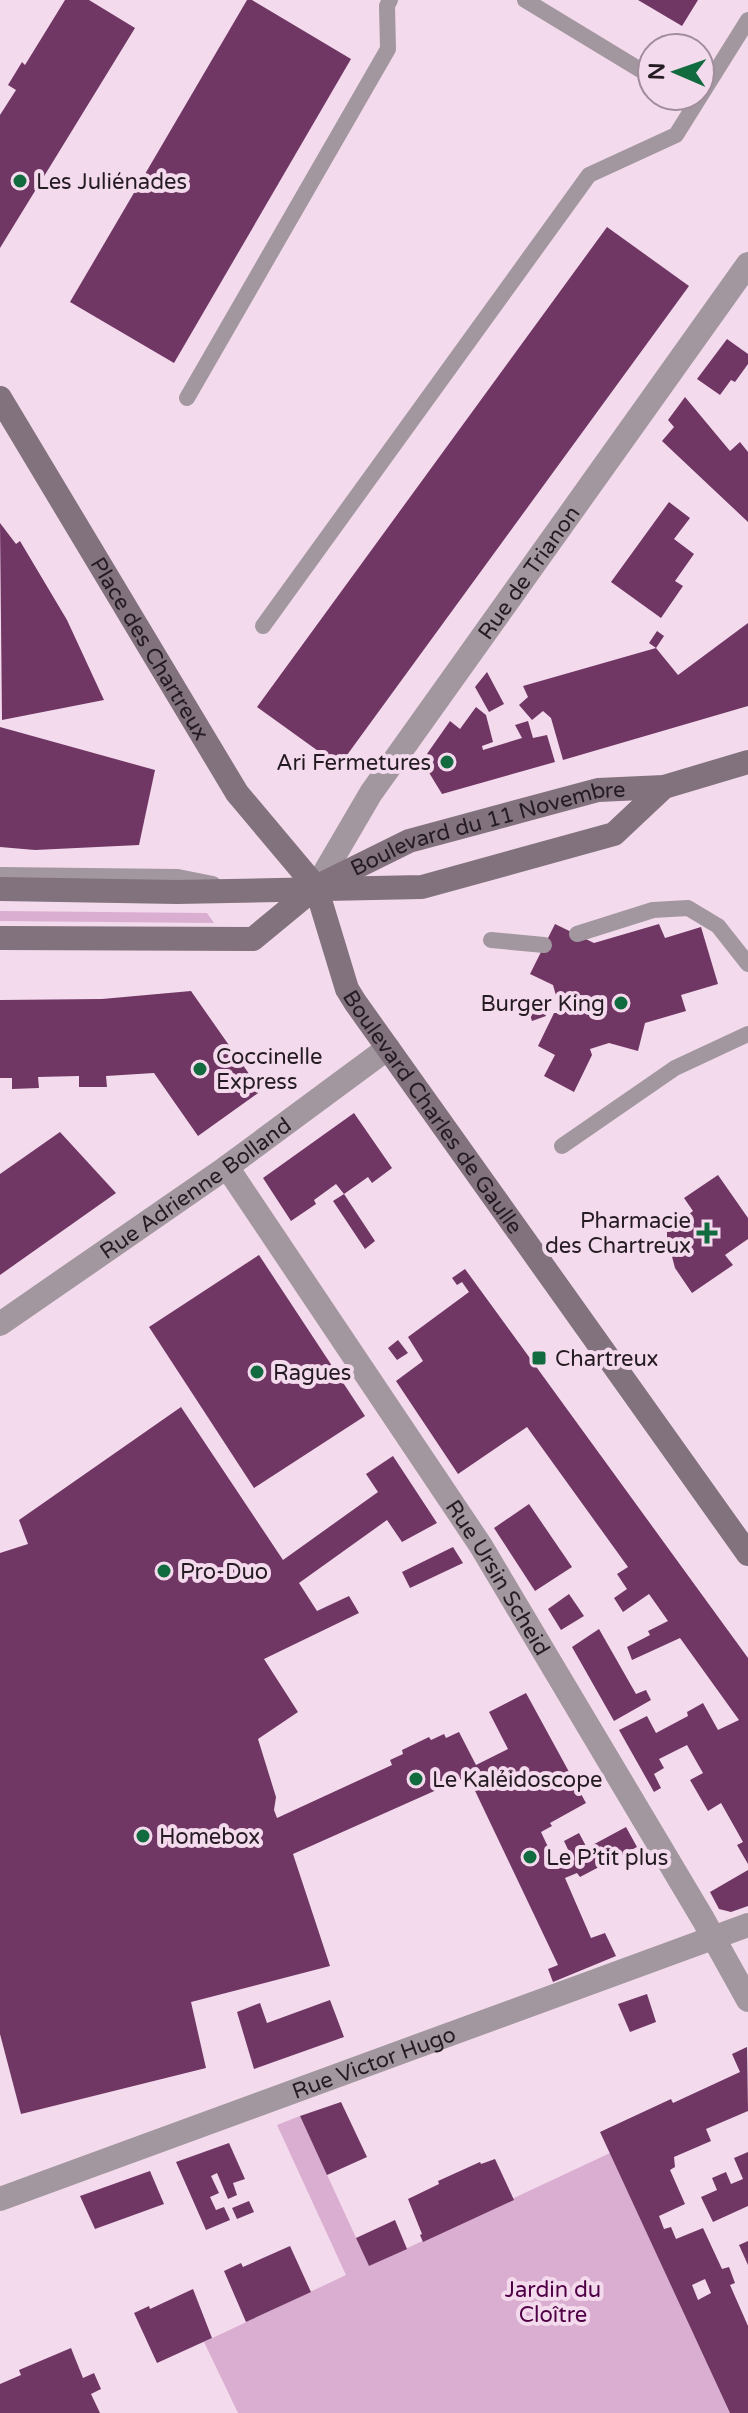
<svg xmlns="http://www.w3.org/2000/svg" width="748" height="2413" viewBox="0 0 748 2413" font-family="'Varela Round',sans-serif">
<rect width="100%" height="100%" fill="#f4daed"/>
<g fill="#daaed0">
<polygon points="0,911 207,913 214,923 0,921"/>
<polygon points="300,2116 369,2266 610,2153 730,2413 238,2413 204,2342 346,2275 277,2125"/>
</g>
<g fill="#703765" fill-rule="evenodd">
<polygon points="65,0 89,0 135,28 0,248 0,115 16,90 8,85 22,62 25,65"/>
<polygon points="247,0 252,0 351,59 174,363 70,302"/>
<polygon points="638,0 698,0 682,26"/>
<polygon points="607,227 689,286 339,766 257,707"/>
<polygon points="727,339 748,354 748,364 735,382 731,380 720,395 697,379"/>
<polygon points="685,397 730,451 740,442 748,452 748,522 662,441 674,427 668,420"/>
<polygon points="669,502 690,518 674,539 694,554 675,581 683,586 661,618 611,582"/>
<polygon points="0,523 16,544 20,541 67,620 104,700 2,720"/>
<polygon points="748,623 748,706 563,760 551,718 543,711 532,720 519,705 528,697 523,686 656,648 678,675"/>
<polygon points="657,631 664,636 656,648 649,643"/>
<polygon points="487,672 504,704 489,712 475,687"/>
<polygon points="476,707 486,715 493,742 482,746 483,750 522,738 515,725 528,721 533,738 547,735 555,762 442,794 422,761 450,721 460,729"/>
<polygon points="0,727 155,770 139,845 35,850 0,847"/>
<polygon points="555,924 594,943 659,924 665,938 701,927 718,984 681,995 686,1011 645,1023 638,1051 609,1043 590,1049 592,1055 574,1092 544,1076 555,1055 538,1046 554,1013 561,1013 553,985 530,974"/>
<polygon points="191,991 261,1091 198,1136 154,1073 106,1076 107,1087 79,1087 79,1076 38,1077 39,1088 12,1089 12,1078 0,1078 0,1000 102,999"/>
<polygon points="541,1002 546,1016 532,1021 527,1006"/>
<polygon points="354,1113 392,1168 372,1183 368,1177 344,1194 336,1184 314,1200 316,1204 291,1221 263,1178"/>
<polygon points="60,1132 116,1193 0,1275 0,1174"/>
<polygon points="718,1175 748,1218 748,1239 725,1255 733,1265 692,1293 675,1268 667,1238 667,1222 670,1215 684,1218 693,1211 684,1198"/>
<polygon points="344,1194 375,1241 365,1249 333,1201"/>
<polygon points="259,1255 365,1416 254,1488 149,1327"/>
<polygon points="465,1269 748,1658 748,1864 737,1845 743,1842 721,1803 708,1811 690,1780 703,1773 687,1745 659,1759 664,1768 654,1774 661,1788 654,1792 619,1730 647,1716 656,1733 688,1716 687,1712 703,1703 718,1730 739,1720 680,1638 632,1660 627,1647 650,1635 648,1631 668,1621 649,1594 623,1612 614,1598 627,1589 617,1574 628,1567 527,1427 458,1474 396,1381 423,1361 408,1337 469,1292 462,1282 457,1285 452,1278"/>
<polygon points="398,1340 408,1353 397,1360 388,1348"/>
<polygon points="181,1407 283,1560 378,1492 366,1474 393,1456 437,1523 402,1542 387,1520 299,1583 317,1611 349,1596 359,1613 264,1659 298,1712 258,1739 276,1797 274,1810 277,1818 392,1765 390,1760 403,1754 402,1750 429,1737 431,1740 444,1734 446,1738 459,1732 476,1765 508,1749 489,1712 526,1693 586,1803 550,1823 552,1826 541,1832 556,1864 571,1856 564,1841 579,1833 587,1848 626,1827 637,1847 580,1877 577,1873 565,1878 591,1938 605,1933 616,1956 553,1982 548,1969 558,1965 468,1776 293,1854 330,1966 191,2002 206,2068 21,2114 0,2034 0,1553 28,1544 19,1520"/>
<polygon points="529,1504 572,1567 535,1591 494,1528"/>
<polygon points="453,1547 463,1563 410,1588 402,1572"/>
<polygon points="569,1594 584,1616 561,1630 548,1609"/>
<polygon points="599,1629 636,1694 646,1690 651,1700 614,1721 572,1647"/>
<polygon points="748,1870 748,1906 731,1912 719,1909 710,1892"/>
<polygon points="647,1994 656,2022 630,2032 618,2004"/>
<polygon points="330,2000 344,2037 254,2069 237,2012 260,2003 267,2023"/>
<path d="M 747,2047 L 748,2111 L 706,2129 L 711,2141 L 674,2157 L 675,2167 L 670,2170 L 685,2204 L 659,2216 L 664,2229 L 671,2227 L 676,2239 L 703,2228 L 722,2269 L 729,2267 L 735,2283 L 730,2285 L 748,2326 L 748,2413 L 730,2413 L 600,2132 L 671,2099 L 673,2103 L 740,2072 L 732,2054 ZM 705,2279 L 711,2293 L 698,2300 L 692,2285 Z"/>
<polygon points="341,2102 367,2157 327,2175 300,2116"/>
<polygon points="229,2143 245,2179 233,2183 237,2195 228,2199 217,2173 211,2176 219,2193 210,2197 216,2210 224,2207 230,2220 206,2230 176,2162"/>
<polygon points="748,2152 748,2206 713,2222 701,2197 717,2190 712,2178 726,2172 731,2184 743,2179 734,2158"/>
<polygon points="495,2159 514,2200 423,2242 420,2235 422,2234 408,2199 439,2184 438,2181 480,2162 481,2164"/>
<polygon points="150,2171 164,2204 95,2229 80,2196"/>
<polygon points="249,2201 254,2212 237,2219 232,2208"/>
<polygon points="395,2220 407,2249 369,2266 356,2238"/>
<polygon points="748,2241 748,2265 739,2245"/>
<polygon points="290,2246 311,2292 246,2322 224,2271 241,2263 243,2267"/>
<polygon points="193,2289 212,2338 157,2363 134,2313 149,2306 150,2309"/>
<polygon points="71,2348 83,2378 94,2373 101,2389 91,2394 100,2413 0,2413 0,2384 21,2375 19,2370"/>
</g>
<g fill="none" stroke-linecap="round" stroke-linejoin="round">
<g stroke="#a2979f" stroke-width="16">
<polyline points="525,0 652,77"/>
<polyline points="187,398 388,49 387,6 390,0"/>
<polyline points="263,626 589,175 676,135 748,20"/>
<polyline points="0,875 178,877 213,884"/>
<polyline points="577,934 653,910 688,908 718,926 748,964"/>
<polyline points="491,940 544,945"/>
<polyline points="562,1146 675,1068 748,1034"/>
</g>
<g stroke="#a2979f" stroke-width="24">
<path id="s1" d="M 316,887 L 371,793 L 748,264"/>
<path id="s2" d="M 227,1167 L 481,1546 L 703,1919 L 748,2000"/>
<path id="s3" d="M 0,1324 L 227,1167 L 388,1048"/>
<path id="s4" d="M 0,2199 L 748,1925"/>
</g>
<g stroke="#81727d" stroke-width="24">
<path id="s5" d="M 0,398 L 237,793 L 316,887 L 347,989 L 355,1002 L 748,1554"/>
<polyline points="0,889 177,892 422,887 614,834 664,787"/>
<path id="s6" d="M 0,938 L 253,939 L 316,887 L 409,841 L 598,790 L 664,787 L 748,762"/>
</g>
</g>
<g fill="#126b3e" stroke="#f4daed" stroke-width="3">
<circle cx="20" cy="181" r="8"/>
<circle cx="447" cy="762" r="8"/>
<circle cx="621" cy="1003" r="8"/>
<circle cx="200" cy="1069" r="8"/>
<path d="M703 1221h8v8h8v8h-8v8h-8v-8h-8v-8h8z"/>
<rect x="531" y="1350" width="16" height="16" rx="4"/>
<circle cx="257" cy="1372" r="8"/>
<circle cx="164" cy="1571" r="8"/>
<circle cx="416" cy="1779" r="8"/>
<circle cx="143" cy="1836" r="8"/>
<circle cx="530" cy="1857" r="8"/>
</g>
<g text-anchor="middle" stroke-width="8" stroke-linejoin="round" paint-order="stroke">
<g font-size="22" fill="#251c23" stroke="#f4daed" text-anchor="start">
<text x="36" y="189">Les Juliénades</text>
<text x="431" y="770" text-anchor="end">Ari Fermetures</text>
<text x="605" y="1011" text-anchor="end">Burger King</text>
<text x="216" y="1064">Coccinelle<tspan x="216" dy="25">Express</tspan></text>
<text x="691" y="1228" text-anchor="end">Pharmacie<tspan x="691" dy="25">des Chartreux</tspan></text>
<text x="555" y="1366">Chartreux</text>
<text x="273" y="1380">Ragues</text>
<text x="180" y="1579">Pro-Duo</text>
<text x="432" y="1787">Le Kaléidoscope</text>
<text x="159" y="1844">Homebox</text>
<text x="546" y="1865">Le P’tit plus</text>
</g>
<g font-size="22" fill="#251c23" stroke="#f4daed">
<text dy="8" stroke="none"><textPath href="#s1" startOffset="380">Rue de Trianon</textPath></text>
<text dy="8" stroke="none"><textPath href="#s5" startOffset="292">Place des Chartreux</textPath></text>
<text dy="8" stroke="none"><textPath href="#s6" startOffset="518">Boulevard du 11 Novembre</textPath></text>
<text dy="8" stroke="none"><textPath href="#s5" startOffset="840">Boulevard Charles de Gaulle</textPath></text>
<text dy="8" stroke="none"><textPath href="#s3" startOffset="238">Rue Adrienne Bolland</textPath></text>
<text dy="8" stroke="none"><textPath href="#s2" startOffset="492">Rue Ursin Scheid</textPath></text>
<text dy="8" stroke="none"><textPath href="#s4" startOffset="398">Rue Victor Hugo</textPath></text>
</g>
<g font-size="22" fill="#4f0045" stroke="#f4daed">
<text x="553" y="2297">Jardin du<tspan x="553" dy="25">Cloître</tspan></text>
</g>
</g>
<g transform="translate(676 72) rotate(272)"><circle r="38" fill="#f4daed" stroke="#a18e9c" stroke-width="2"/>
<path d="M0-6L14 30L0 20L-14 30Z" fill="#126b3e"/>
<text y="-12" font-size="22" font-weight="bold" text-anchor="middle" fill="#251c23">N</text>
</g>
</svg>
